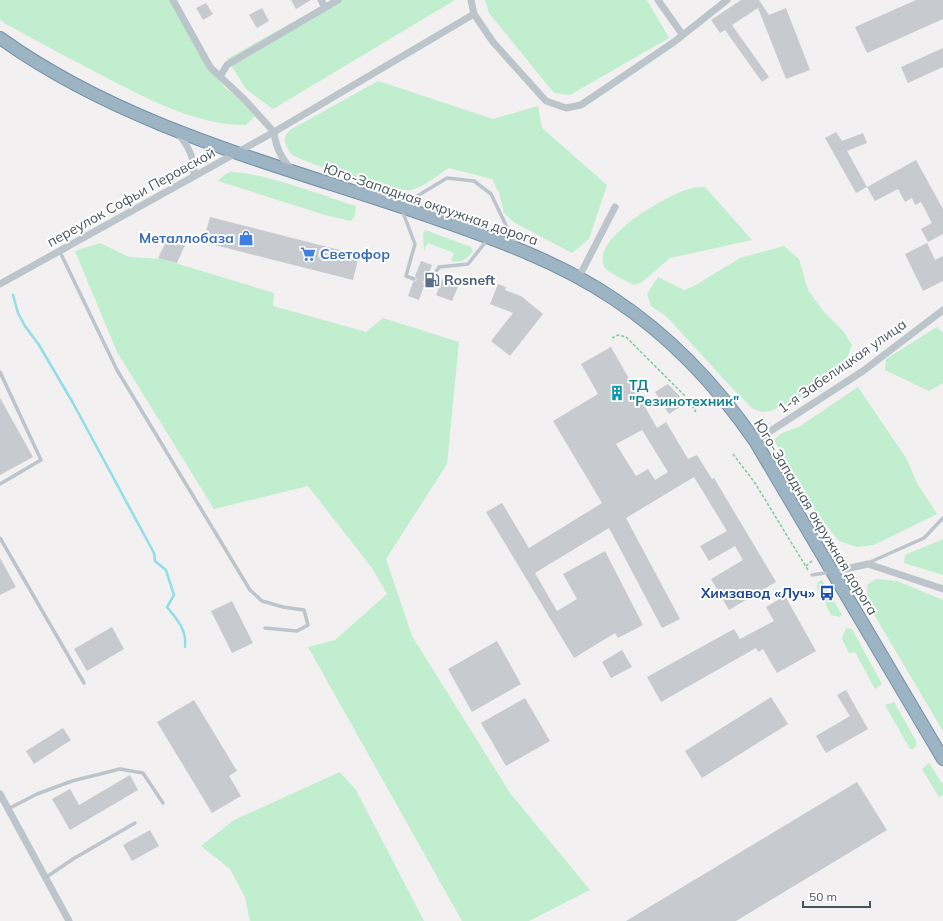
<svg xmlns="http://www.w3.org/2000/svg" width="943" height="921" viewBox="0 0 943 921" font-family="Mulish,sans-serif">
<rect width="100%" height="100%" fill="#f2f0f0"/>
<g fill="#c0eece">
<path d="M 0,0 L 171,0 L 225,88 L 246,103 L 256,115 L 246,125 C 197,125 152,101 109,79 C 74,61 39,42 4,23 L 0,19 Z"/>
<polygon points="332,0 455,0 273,109 246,89 227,59"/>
<polygon points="485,0 647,0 669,38 570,95 554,93 489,13"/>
<path d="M 378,81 L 493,119 L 538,106 L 542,128 L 607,185 L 589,239 L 572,253 L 515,223 L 504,213 L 499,193 L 492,179 L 449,168 C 437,175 425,187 411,190 C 397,193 304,163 291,154 C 285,145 281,137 290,130 Z"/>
<path d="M 230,172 C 267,173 320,195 356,206 L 355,215 L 351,221 L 325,215 L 218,181 L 224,175 Z"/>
<path d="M 705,187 L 752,240 L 670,258 L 642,282 L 634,285 C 628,282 609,273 605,268 C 588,239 670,193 692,188 C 696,187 701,187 705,187 Z"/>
<path d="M 425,230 L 471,247 L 473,251 C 466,260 462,263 451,261 L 454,253 L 428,243 L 424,250 L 423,234 Z"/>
<polygon points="100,243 129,257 162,259 274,293 273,306 366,332 383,318 459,342 447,464 386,559 412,636 510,793 590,890 529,921 462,921 308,647 335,640 387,594 372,568 308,486 214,509 117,352 75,251"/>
<polygon points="784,246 799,259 808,290 824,312 843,331 852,345 845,363 824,382 789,404 770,411 762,412 753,409 732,388 667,317 651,306 647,294 658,277 684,290 694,286 740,258"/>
<polygon points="937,327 943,333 943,383 929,391 885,370 886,359"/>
<polygon points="858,387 906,458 918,485 937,514 874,545 857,547 839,541 816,512 774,440 782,433 799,427"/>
<polygon points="943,539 943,575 904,563 905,555"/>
<polygon points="876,579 897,581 943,600 943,731 872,611 868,600 867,585"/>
<polygon points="822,580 842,615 840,617 831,615 817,587 818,582"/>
<polygon points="846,628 852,629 882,684 875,689 855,652 849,653 842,639"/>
<polygon points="894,702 916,741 917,745 913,749 910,749 885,705"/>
<polygon points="929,763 943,785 943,795 939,797 922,769"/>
<polygon points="340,772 356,790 424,921 250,921 245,897 230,869 201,846 234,820"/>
</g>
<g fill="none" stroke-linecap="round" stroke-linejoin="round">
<path stroke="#8fdee9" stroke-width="2.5" d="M 13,295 L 18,313 L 25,326 L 39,345 L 73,403 L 154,553 L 155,561 L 166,570 L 174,595 L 167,607 C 177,619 187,630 185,647"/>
</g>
<g fill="#c7cbcf" fill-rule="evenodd">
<polygon points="291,0 311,0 296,9"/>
<polygon points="741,0 759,0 769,15 786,8 810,70 786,79 758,8 732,25 769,77 762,82 725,30 720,33 711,20"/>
<polygon points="916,0 943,0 943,19 867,53 855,27"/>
<polygon points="206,3 213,14 203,20 196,8"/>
<polygon points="262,8 269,21 257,28 249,15"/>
<polygon points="943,48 943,67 908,83 901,67"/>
<polygon points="836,132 842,141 863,133 867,143 847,151 867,187 856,193 825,138"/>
<polygon points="916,160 943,209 943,234 928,242 921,229 932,223 921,202 915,205 912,198 905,202 898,189 875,201 867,187"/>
<polygon points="210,217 359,255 353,280 203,242"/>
<polygon points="168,238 185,245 177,263 158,258"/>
<polygon points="927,243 935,260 943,256 943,281 923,291 905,254"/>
<polygon points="421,261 432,265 426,280 422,282 424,286 419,300 408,296 413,282 417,280 415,276"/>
<polygon points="443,278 459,284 452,301 436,295"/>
<polygon points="498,284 506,287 505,290 521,296 543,314 510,356 491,341 513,313 490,304"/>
<path d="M 611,347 L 657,428 L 666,422 L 688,459 L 697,455 L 712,479 L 714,478 L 776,582 L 729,610 L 711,579 L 743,560 L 735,546 L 709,561 L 700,546 L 727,531 L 694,477 L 626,518 L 680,619 L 662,628 L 609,528 L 535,573 L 557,611 L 577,599 L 563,574 L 605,551 L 643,625 L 618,638 L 615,633 L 574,658 L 486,512 L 502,503 L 529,548 L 602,503 L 553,421 L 598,394 L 581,364 ZM 642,430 L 668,472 L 655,480 L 648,469 L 636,476 L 616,444 Z"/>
<polygon points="668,384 686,403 669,414 655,392"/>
<polygon points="0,398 33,457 0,475"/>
<polygon points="0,558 16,587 0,595"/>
<polygon points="785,596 816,651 777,673 763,649 758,652 756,648 661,702 647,677 734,629 740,639 774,621 766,607"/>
<polygon points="232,601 253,643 232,653 211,611"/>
<polygon points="112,627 124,649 87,671 74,649"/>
<polygon points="497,641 521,684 472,712 448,669"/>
<polygon points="622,650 632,667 611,678 602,662"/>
<polygon points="846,690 868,729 826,753 816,736 850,716 837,695"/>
<polygon points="771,697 788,724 702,778 685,751"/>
<polygon points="525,698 550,741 506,766 481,723"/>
<polygon points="194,700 237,771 229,776 241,796 212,813 157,722"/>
<polygon points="63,728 71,740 34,764 26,751"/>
<polygon points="130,775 138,790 70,830 52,799 70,789 79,805"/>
<polygon points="857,782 887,830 736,921 626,921"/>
<polygon points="150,830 159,846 132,861 123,845"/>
</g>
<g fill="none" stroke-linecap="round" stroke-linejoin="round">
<g stroke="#7592a8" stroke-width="14">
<path id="trunk" d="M 0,38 C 128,130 285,166 431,217 C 494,239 558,261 614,299 C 670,336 717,386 755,441 L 943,759"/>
</g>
<g stroke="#79cb9b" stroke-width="1.5" stroke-dasharray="3 2" stroke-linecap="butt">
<polyline points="612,338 618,335 626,337 686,397 696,412"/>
<polyline points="733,454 755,483 808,570"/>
<polyline points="806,566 813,560"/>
</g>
<g stroke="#bcc5cc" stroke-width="3.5">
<polyline points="404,204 447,178 474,181 491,194 515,244"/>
<polyline points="402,210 415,244 406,276 414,279"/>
<polyline points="60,252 117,370 250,590 262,601 283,607 304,610 308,625 297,631 265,628"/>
<polyline points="425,283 428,284 439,267 468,264 488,239"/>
<polyline points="0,372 41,460 0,484"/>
<polyline points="0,538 84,683"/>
<polyline points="868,563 924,538 943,518"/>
<polyline points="812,575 831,572"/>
<polyline points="8,809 37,794 72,781 120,769 143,773 163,803"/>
<polyline points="45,878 73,859 135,823"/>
</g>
<g stroke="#bcc5cc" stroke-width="7">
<polyline points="173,0 210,67 245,100 274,132"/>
<polyline points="321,0 325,7"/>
<polyline points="471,0 474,14 493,42 546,101 566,108 581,105 674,42 727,0"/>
<polyline points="658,0 682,34"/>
<polyline points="221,75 227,65 338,0"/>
<path d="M 177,132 C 188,145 195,158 194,175"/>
<path d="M 274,132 C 276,148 281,158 292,170"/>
<polyline points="579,277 615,207"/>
<polyline points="0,284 274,132 474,14"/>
<polyline points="755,441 863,371 943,310"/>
<polyline points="832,572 868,564 943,589"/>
<polyline points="0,794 69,921"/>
</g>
<use href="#trunk" stroke="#9db4c5" stroke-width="12"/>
</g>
<defs>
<g id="shop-bare" transform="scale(1.2)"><path d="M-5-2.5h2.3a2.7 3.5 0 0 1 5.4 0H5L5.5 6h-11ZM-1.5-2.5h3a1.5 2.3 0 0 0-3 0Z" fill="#3f7fe0" stroke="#fff" stroke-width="2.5" paint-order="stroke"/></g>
<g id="supermarket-bare" transform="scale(1.2)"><path d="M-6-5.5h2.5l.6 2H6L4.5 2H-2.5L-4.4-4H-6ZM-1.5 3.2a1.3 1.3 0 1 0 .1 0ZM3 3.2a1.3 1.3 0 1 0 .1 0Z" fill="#3f7fe0" stroke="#fff" stroke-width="2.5" paint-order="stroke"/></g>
<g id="fuel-bare" transform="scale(1.2)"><path d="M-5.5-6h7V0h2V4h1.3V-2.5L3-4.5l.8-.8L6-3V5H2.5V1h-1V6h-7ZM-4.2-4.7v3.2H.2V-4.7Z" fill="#5c6f8a" stroke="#fff" stroke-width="2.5" paint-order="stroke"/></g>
<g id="building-bare" transform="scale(1.2)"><path d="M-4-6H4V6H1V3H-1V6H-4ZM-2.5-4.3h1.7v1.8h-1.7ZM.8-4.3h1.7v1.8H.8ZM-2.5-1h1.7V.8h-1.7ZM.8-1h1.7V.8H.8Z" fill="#0f9aa8" stroke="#fff" stroke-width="2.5" paint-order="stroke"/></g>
<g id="bus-bare" transform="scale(1.2)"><path d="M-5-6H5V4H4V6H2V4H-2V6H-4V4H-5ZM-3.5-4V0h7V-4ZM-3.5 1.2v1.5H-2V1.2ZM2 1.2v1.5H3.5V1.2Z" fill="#1a4fb4" stroke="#fff" stroke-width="2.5" paint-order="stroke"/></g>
</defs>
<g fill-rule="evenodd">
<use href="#shop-bare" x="246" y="238"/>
<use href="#supermarket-bare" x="308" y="254"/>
<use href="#fuel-bare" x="432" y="280"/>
<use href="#building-bare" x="617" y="393"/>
<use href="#bus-bare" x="827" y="593"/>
</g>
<g text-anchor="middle" stroke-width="4" stroke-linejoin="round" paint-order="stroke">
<g font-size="14" fill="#48555d" stroke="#fff">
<text transform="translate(131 197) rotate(-29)" y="5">переулок Софьи Перовской</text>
<text transform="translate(431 204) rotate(19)" y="5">Юго-Западная окружная дорога</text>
<text transform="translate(842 366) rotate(-35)" y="5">1-я Забелицкая улица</text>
<text transform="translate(816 517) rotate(59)" y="5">Юго-Западная окружная дорога</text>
</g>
<g font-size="14" font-weight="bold" fill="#366cbe" stroke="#fff" text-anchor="end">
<text x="234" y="243">Металлобаза</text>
<text x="320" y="259" text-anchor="start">Светофор</text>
</g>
<g font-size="14" font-weight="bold" fill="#4e5e75" stroke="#fff" text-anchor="start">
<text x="444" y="285">Rosneft</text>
</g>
<g font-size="14" font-weight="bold" fill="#0d838f" stroke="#fff" text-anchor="start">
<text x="629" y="390">ТД<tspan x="629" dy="16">"Резинотехник"</tspan></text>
</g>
<g font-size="14" font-weight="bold" fill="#164399" stroke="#fff" text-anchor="end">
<text x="815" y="598">Химзавод «Луч»</text>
</g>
</g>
<path d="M803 901v6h67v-6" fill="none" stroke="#48555d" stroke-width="2"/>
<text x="809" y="901" font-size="12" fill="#48555d" stroke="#ffffff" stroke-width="3" paint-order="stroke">50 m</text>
</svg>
